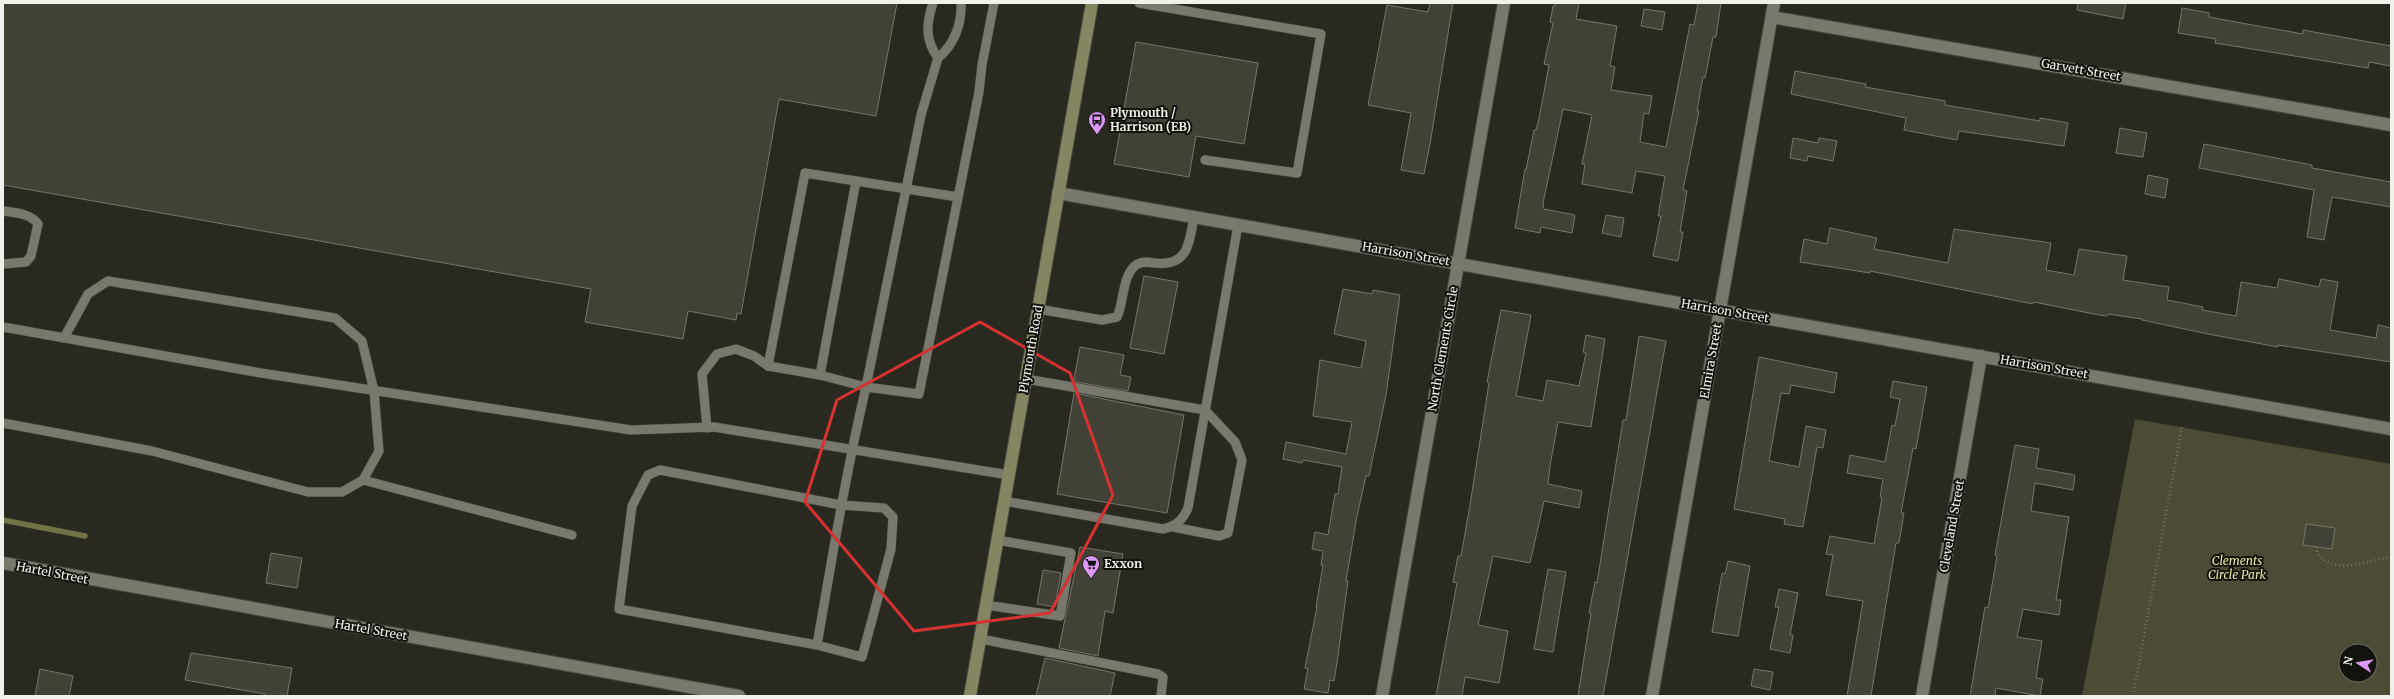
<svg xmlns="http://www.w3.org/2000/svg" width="2394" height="699" viewBox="0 0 2394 699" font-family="Merriweather,serif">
<rect width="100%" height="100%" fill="#29291f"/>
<path fill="#4c4c34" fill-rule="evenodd" d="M 2135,419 L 2391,464 L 2391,696 L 2082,696 ZM 2346,651 L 2370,651 L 2370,675 L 2346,675 Z"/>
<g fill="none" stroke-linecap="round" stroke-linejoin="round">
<polyline stroke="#737247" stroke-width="5.5" points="3,520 85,536"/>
</g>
<g fill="#414136" stroke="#757569">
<polygon points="3,3 897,3 876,116 779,99 741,314 737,313 736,320 688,311 683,339 585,322 591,289 3,185"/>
<polygon points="1430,3 1453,3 1430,144 1424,174 1401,170 1411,113 1368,105 1387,5 1428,12"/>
<polygon points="1555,3 1579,3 1576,19 1617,26 1610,66 1615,67 1611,90 1652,96 1649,114 1644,113 1640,142 1666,147 1690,24 1694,25 1698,3 1721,3 1716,37 1713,37 1705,78 1703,77 1697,111 1699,111 1683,190 1687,191 1680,232 1683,232 1678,261 1653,256 1661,216 1658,216 1665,176 1636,171 1632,193 1582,184 1585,164 1582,164 1592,115 1563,109 1543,203 1544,209 1575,215 1572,233 1541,227 1540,233 1515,228 1525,169 1526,170 1534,130 1536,130 1539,119 1549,65 1544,64 1553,23 1550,22 1553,6 1555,6"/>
<polygon points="2078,3 2126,3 2123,19 2077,10"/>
<polygon points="2182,8 2209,13 2209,17 2247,24 2303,34 2303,30 2391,46 2391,66 2369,62 2368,68 2215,43 2216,39 2178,33"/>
<polygon points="1644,9 1665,12 1662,30 1641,26"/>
<polygon points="1136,42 1258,63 1244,144 1196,136 1189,177 1114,164"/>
<polygon points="1795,71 1866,84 1865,87 1945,101 1945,105 2040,121 2040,118 2068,123 2064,146 1959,131 1957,140 1904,130 1906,118 1791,94"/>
<polygon points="2120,128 2147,133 2143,157 2116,153"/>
<polygon points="1793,138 1818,143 1819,138 1837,141 1833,161 1808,156 1807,161 1790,158"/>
<polygon points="2204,144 2312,165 2312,168 2391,182 2391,207 2332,197 2324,240 2307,237 2314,190 2199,168"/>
<polygon points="2148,175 2168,179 2165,198 2145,194"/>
<polygon points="1606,215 1624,218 1621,237 1602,233"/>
<polygon points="1830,228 1877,238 1874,249 1948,263 1954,229 2051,243 2046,270 2074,275 2079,249 2127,256 2123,280 2169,287 2167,300 2203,307 2202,310 2236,316 2241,282 2277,288 2279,279 2319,287 2321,279 2338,282 2330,330 2376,338 2378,325 2391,328 2391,362 2278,345 2278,347 2208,334 2142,320 2142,319 2108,314 2107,316 2099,315 2034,302 2033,304 1870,271 1870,273 1800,262 1804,239 1827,244"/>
<polygon points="1144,276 1178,282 1164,354 1130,348"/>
<polygon points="1343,289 1372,294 1373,290 1400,295 1386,395 1369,476 1366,476 1357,516 1346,581 1348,581 1337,663 1334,681 1330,680 1328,693 1304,689 1308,669 1305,668 1317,607 1316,607 1323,565 1321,565 1323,551 1312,549 1315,532 1328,535 1335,494 1338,494 1342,467 1303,460 1302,463 1283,459 1286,442 1346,454 1352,422 1313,416 1320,360 1361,368 1366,341 1334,334"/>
<polygon points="1501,310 1531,315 1516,396 1543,401 1547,380 1579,386 1586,353 1583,352 1586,335 1605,339 1591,427 1558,422 1550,466 1548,484 1582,491 1579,508 1544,501 1530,563 1493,556 1478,625 1508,631 1499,683 1465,677 1462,696 1436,696 1457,583 1453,582 1458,556 1461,556 1470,505 1489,383 1487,382"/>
<polygon points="1639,336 1666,341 1603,696 1578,696 1591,613 1589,613 1595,582 1597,583 1623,420 1626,420"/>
<polygon points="1080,347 1124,355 1120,375 1131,377 1128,391 1076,382 1074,379"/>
<polygon points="1759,357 1837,373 1834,393 1791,385 1789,394 1781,393 1769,461 1799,467 1806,426 1826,430 1823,448 1817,447 1803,527 1784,524 1785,519 1734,509"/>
<polygon points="1893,381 1927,387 1916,449 1913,448 1901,513 1904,513 1899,543 1896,543 1871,696 1847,696 1863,601 1826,595 1833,555 1826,554 1830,536 1874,544 1882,498 1880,497 1883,479 1847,473 1850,455 1885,462 1892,425 1895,426 1900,399 1890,397"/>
<polygon points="1074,393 1184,415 1167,513 1057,494"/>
<polygon points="2015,445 2039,449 2036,468 2075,475 2073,490 2035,483 2031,511 2069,517 2056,600 2061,600 2059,615 2023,609 2017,637 2042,641 2036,678 2043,679 2040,696 1996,688 1995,696 1970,696 1985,607 1988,608 1997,556 1995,555"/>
<polygon points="2306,524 2335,528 2332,549 2303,545"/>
<polygon points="1080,547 1123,554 1113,613 1105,611 1098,656 1059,648"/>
<polygon points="271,553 302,558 297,588 266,583"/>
<polygon points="1728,561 1750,566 1738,636 1712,632 1722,573 1725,574"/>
<polygon points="1548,569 1566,572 1553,652 1534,649"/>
<polygon points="1043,570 1061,573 1055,607 1037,604"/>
<polygon points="1779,589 1798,593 1790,635 1793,635 1790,653 1770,649 1779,607 1775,607"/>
<polygon points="191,653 292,668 287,696 265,696 265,694 185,680"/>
<polygon points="1045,658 1115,673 1110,696 1036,696"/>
<polygon points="40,669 73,676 69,696 35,696"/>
<polygon points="1754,669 1773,672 1770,690 1751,686"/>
</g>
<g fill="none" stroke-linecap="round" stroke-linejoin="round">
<g stroke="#47483e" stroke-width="10">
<g id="lane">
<path d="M 933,3 C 926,24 925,40 938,58 C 954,45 962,24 961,3"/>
<polyline points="1139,3 1321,34 1297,173 1205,160"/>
<path d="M 3,211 C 16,213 30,213 38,224 L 31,256 L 26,262 L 3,264"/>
<path d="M 1038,309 L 1102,320 L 1117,317 C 1124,303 1122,275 1136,265 C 1141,261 1148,262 1154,263 C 1188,267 1189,244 1194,217"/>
<polyline points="3,327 261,373 631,430 714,427 1009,475"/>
<polyline points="768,366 805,173 958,197"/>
<polyline points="820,375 856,181"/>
<polyline points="1026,379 1205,410 1235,442 1242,460 1228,533 1219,536 1173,527"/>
<polyline points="3,423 152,451 308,492 342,492 363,480 379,451 374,391 362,341 335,318 108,281 88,294 64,338"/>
<polyline points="707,428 702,374 717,354 736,349 754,356 768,366 820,375 866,387 921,115 938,58"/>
<polyline points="363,480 572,535"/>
<path d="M 1004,501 L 1163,529 C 1176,526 1182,521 1188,508 L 1238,225"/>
<polyline points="986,605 1060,616 1071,553 997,540"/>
<polyline points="981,639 1158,674 1163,677 1161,696"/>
<path d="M 817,645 L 862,657 L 891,549 L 893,517 L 884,508 L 841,505 L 660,470 L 648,475 L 632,506 L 619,609 L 817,645 C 832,559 846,472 866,387 L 919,394 L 979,92 L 982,65 L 994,3"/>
</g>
</g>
<g stroke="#47483e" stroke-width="14">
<g id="street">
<polyline points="1772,17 2391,125"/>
<polyline points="1058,193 2391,429"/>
<polyline points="3,563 739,696"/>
<polyline points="1382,696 1504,3"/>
<polyline points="1652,696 1774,3"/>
<polyline points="1922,696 1981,356"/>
</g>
</g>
<g stroke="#47483e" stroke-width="14">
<polyline id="secondary" points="970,696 1092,3"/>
</g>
<g stroke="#74746b" stroke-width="2.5" stroke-dasharray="1 3" stroke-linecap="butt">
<path d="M 2317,547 L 2317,553 C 2336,577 2366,560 2391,557"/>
<polyline points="2133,696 2182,426"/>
</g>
<use href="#lane" stroke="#78786c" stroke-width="9"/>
<use href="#street" stroke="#78786c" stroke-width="12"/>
<use href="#secondary" stroke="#868562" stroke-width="12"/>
</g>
<path fill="none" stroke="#d73232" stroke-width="3" stroke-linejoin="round" d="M 980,322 L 1070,373 L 1113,495 L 1050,613 L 914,631 L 805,502 L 837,400 Z"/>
<defs>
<g id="bus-pin" transform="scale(0.9)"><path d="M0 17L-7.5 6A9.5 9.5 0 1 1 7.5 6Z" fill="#dc99f4" stroke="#12120d"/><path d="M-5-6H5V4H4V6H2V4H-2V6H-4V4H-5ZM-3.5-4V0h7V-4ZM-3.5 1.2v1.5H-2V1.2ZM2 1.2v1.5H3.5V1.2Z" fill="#111"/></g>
<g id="supermarket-pin" transform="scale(0.9)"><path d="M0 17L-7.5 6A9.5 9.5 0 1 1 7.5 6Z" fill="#dc99f4" stroke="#12120d"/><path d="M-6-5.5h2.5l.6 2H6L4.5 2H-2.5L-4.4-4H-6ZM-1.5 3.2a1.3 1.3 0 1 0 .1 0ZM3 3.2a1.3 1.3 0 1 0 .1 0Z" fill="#111"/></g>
</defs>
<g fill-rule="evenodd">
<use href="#bus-pin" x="1097" y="120"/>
<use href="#supermarket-pin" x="1091" y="564"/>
</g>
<g text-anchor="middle" stroke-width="4" stroke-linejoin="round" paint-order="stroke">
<g font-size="12" fill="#f0f1ea" stroke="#12120d">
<text transform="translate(2081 70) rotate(10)" y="4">Garvett Street</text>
<text transform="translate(1406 254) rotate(10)" y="4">Harrison Street</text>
<text transform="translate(1725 311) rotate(10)" y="4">Harrison Street</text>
<text transform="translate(1031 349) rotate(-80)" y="4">Plymouth Road</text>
<text transform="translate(1443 349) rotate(-80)" y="4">North Clements Circle</text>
<text transform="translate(1711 361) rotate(-80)" y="4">Elmira Street</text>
<text transform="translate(2044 367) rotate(10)" y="4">Harrison Street</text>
<text transform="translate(1952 526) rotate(-80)" y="4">Cleveland Street</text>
<text transform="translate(52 573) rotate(11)" y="4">Hartel Street</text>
<text transform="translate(371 630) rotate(10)" y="4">Hartel Street</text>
</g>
<g font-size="12" font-weight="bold" fill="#f0f1ea" stroke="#12120d" text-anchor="start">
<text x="1110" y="117">Plymouth /<tspan x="1110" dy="14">Harrison (EB)</tspan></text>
<text x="1104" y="568">Exxon</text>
</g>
<g font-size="12" font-style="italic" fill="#e9e7a0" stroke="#12120d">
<text x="2237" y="565">Clements<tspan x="2237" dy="14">Circle Park</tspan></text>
</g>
</g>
<rect width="2394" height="699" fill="none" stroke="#f0f1ea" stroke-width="8"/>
<g transform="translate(2358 663) rotate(282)"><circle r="19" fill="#12120d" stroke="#6b6b65"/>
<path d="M0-3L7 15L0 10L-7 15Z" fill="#dc99f4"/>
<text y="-6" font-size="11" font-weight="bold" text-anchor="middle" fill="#f0f1ea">N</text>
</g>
</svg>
